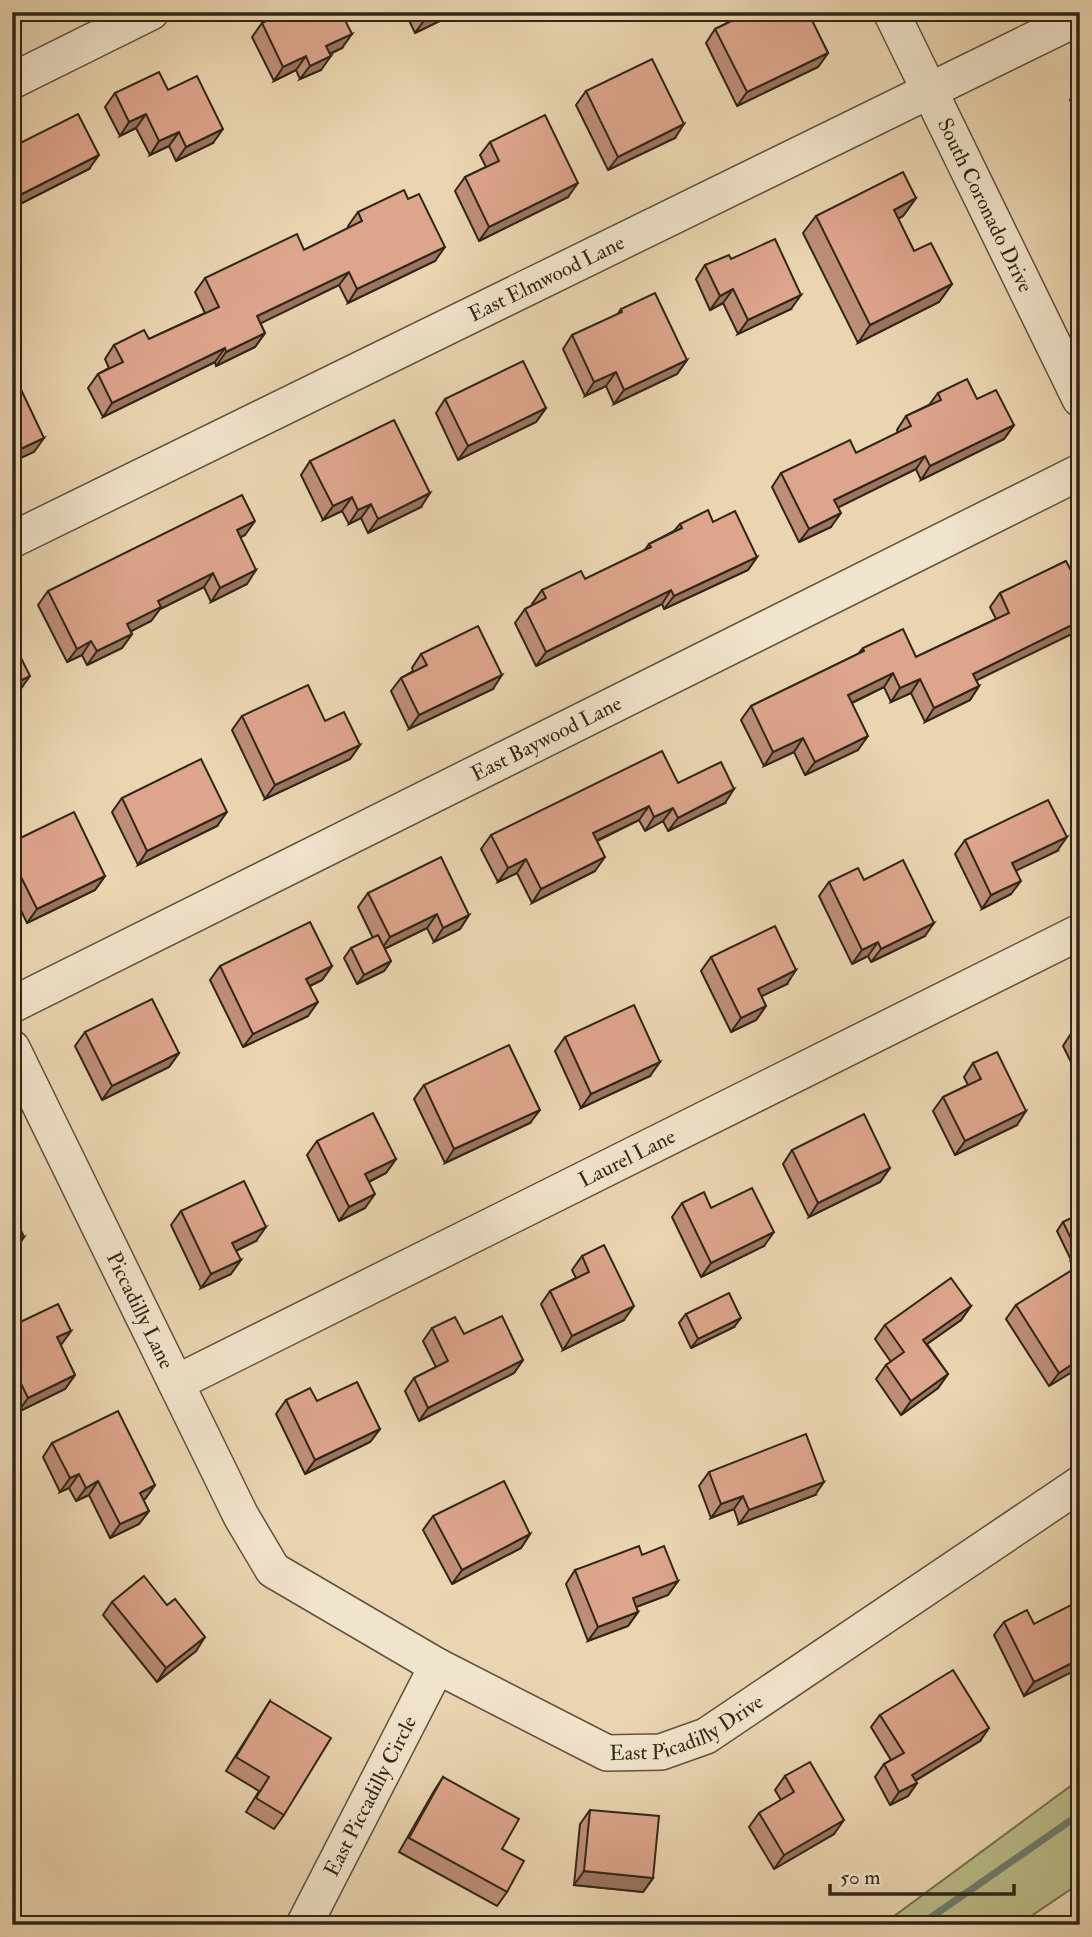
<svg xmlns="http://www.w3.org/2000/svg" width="1092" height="1937" viewBox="0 0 1092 1937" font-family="'IM FELL Double Pica',serif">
<rect width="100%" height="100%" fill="#ead5b0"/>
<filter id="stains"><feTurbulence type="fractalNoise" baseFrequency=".00286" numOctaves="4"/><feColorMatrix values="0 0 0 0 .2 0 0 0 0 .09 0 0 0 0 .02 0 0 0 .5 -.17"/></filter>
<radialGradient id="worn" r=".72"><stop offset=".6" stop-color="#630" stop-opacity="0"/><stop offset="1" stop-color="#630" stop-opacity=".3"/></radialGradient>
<polygon fill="#babc89" stroke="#757150" stroke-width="2" points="1080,1779 1080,1883 1018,1925 882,1925"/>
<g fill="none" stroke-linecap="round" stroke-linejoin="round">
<polyline stroke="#6e7e70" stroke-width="7" points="920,1925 1080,1814"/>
<g stroke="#5e523e" stroke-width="38">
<g id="minor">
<path id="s1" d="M 891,12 L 1080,399"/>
<polyline points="12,81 151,12"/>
<path id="s2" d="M 12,540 L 1080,17"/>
<path id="s3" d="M 12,1005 L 1080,472"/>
<path id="s4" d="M 12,1048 L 241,1516 L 273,1570 L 437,1666 L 607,1753 L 661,1752 L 706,1736 L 1080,1484"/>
<path id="s5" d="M 176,1383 L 1080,932"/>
<path id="s6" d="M 304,1925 L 437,1666"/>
</g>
</g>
<use href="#minor" stroke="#f1e4cc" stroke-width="35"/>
</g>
<g fill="#be8e78" stroke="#302618" stroke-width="2">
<polygon points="405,12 452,12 450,16 415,33"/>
<polygon points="750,12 818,12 816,15 810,18 828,53 818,67 737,106 706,43 715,29"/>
<polygon points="262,23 342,48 330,54 321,70 300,79 296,70 274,81 252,37"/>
<polygon points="1080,86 1080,119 1070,100"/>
<polygon points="168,90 213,143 176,161 169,146 150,155 136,128 120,136 105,107 115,93"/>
<polygon points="586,91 675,138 608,170 576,105"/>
<polygon points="490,142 568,197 479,241 455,191 465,177 486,167 480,155"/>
<polygon points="12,147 89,169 12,208"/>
<polygon points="916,198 903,216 898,219 914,251 952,284 939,302 858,343 803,233 816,216"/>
<polygon points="358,212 435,261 348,303 339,285 260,323 265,333 255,347 216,366 215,362 103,417 88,388 98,374 109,368 105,359 114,345 149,339 205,313 195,292 205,278 304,250 349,228 348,226"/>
<polygon points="731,259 791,309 738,334 723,303 710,310 696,279 705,265"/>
<polygon points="621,309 687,360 677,374 614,404 606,386 585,396 563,349 572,335 617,315"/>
<polygon points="938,393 977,399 1014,425 1004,439 921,480 916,469 838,507 831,527 799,542 772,487 781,473 856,453 898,433 897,430 906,416 929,405"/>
<polygon points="445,399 546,408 536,422 458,460 436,413"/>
<polygon points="310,461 421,507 368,533 361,518 349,524 342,511 323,520 301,475"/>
<polygon points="713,522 757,557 748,570 664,609 662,604 536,666 515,623 525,609 533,605 532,604 542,590 585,579 644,551 649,544 674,531 680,524"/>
<polygon points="245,535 240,537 247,584 211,602 204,587 160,609 151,621 131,631 132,634 122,648 87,665 82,655 67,662 38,605 48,591"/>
<polygon points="1066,561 976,681 979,686 970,700 925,722 911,693 891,702 884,687 852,703 858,750 805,775 794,752 764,766 741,720 751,706 858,654 863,648 916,657 996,619 990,607 1000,593"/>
<polygon points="421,654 493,689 409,729 391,691 401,678 413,671 412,668"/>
<polygon points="242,716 325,721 360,745 350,759 265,799 232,730"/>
<polygon points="678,783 725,803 668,831 663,821 645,831 639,820 597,841 595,871 532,903 517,873 498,882 481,849 491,835"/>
<polygon points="122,798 217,826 138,865 112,812"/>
<polygon points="965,840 1057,851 1016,870 1011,894 982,909 955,854"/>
<polygon points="12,842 105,876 95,890 27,923 12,892"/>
<polygon points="864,880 925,936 871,962 868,956 852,964 819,896 829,882"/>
<polygon points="368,893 469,915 460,929 434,942 427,928 384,949 391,961 384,971 357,984 344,958 351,948 373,938 358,907"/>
<polygon points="711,957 787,984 761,996 766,1006 756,1020 731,1032 701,971"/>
<polygon points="220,966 332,966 322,980 310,986 308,1016 243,1047 210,980"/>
<polygon points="1080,1028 1080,1080 1063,1046 1072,1032"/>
<polygon points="85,1032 179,1053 169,1067 102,1100 75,1046"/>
<polygon points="565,1037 650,1076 581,1108 555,1051"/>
<polygon points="973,1063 1017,1125 955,1155 933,1111 943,1097 968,1085 964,1077"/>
<polygon points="424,1085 530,1123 445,1163 414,1099"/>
<polygon points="317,1141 396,1159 386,1173 369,1182 365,1208 339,1221 307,1155"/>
<polygon points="792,1150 890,1168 880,1182 809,1217 783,1164"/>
<polygon points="682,1203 711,1208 764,1246 701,1277 672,1217"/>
<polygon points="181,1211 256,1241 236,1251 231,1274 201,1288 171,1225"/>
<polygon points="1080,1214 1080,1256 1071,1260 1057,1231 1063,1222"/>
<polygon points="582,1256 624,1320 563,1350 541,1304 550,1291 576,1278 572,1270"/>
<polygon points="1016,1305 1080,1367 1049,1386 1006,1319"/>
<polygon points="971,1306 961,1320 927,1344 948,1374 938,1388 901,1415 876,1379 886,1365 891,1362 875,1339 885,1325"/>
<polygon points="686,1314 734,1327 691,1348 679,1323"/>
<polygon points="12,1326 71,1331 60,1345 75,1375 65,1389 18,1412 12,1399"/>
<polygon points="432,1328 464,1334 523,1360 514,1373 419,1421 405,1391 414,1378 436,1367 423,1341"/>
<polygon points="286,1400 317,1401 380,1429 370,1442 305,1474 276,1414"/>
<polygon points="52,1443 155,1485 145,1499 143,1500 149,1511 139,1524 110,1538 89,1495 76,1501 69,1488 60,1492 43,1457"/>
<polygon points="709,1472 815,1495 739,1524 734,1509 711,1518 699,1486"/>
<polygon points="433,1516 530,1534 521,1548 452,1584 423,1530"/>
<polygon points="642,1555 678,1581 668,1595 636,1607 638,1612 628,1626 588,1641 566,1584 575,1570"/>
<polygon points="112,1602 196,1651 157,1682 103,1615"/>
<polygon points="1080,1618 1024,1696 994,1635 1004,1622 1034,1624"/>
<polygon points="270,1701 284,1815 274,1829 246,1812 259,1791 226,1771"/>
<polygon points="880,1715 980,1741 915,1781 917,1783 908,1796 890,1805 875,1777 884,1764 891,1760 871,1727"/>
<polygon points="785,1776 834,1834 774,1869 749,1827 759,1813 781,1800 775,1790"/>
<polygon points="443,1777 502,1849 507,1892 497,1906 399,1852 434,1791"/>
<polygon points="590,1810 653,1878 643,1892 574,1885 580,1824"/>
</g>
<g fill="#9b7462" stroke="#302618" stroke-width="2">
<polygon points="438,12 452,12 450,16 415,33 425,19"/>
<polygon points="805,12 818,12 816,15 797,24"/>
<polygon points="352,34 342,48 316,60 326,46"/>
<polygon points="828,53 818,67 737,106 747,92"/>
<polygon points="306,56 296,70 274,81 283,67"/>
<polygon points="331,56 321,70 300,79 310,66"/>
<polygon points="146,114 136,128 120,136 129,122"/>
<polygon points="684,124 675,138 608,170 618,157"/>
<polygon points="223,129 213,143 176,161 186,147"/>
<polygon points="179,132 169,146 150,155 159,141"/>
<polygon points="99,155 89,169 12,208 22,194"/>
<polygon points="578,183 568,197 479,241 489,227"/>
<polygon points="916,198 903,216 881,228 894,210"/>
<polygon points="445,247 435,261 348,303 357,289"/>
<polygon points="349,272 339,285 247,330 257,316"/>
<polygon points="952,284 939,302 858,343 870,325"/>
<polygon points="733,289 723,303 710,310 720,296"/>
<polygon points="801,295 791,309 738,334 748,320"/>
<polygon points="265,333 255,347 216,366 226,352"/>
<polygon points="225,348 215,362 103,417 112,403"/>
<polygon points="687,360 677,374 614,404 624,390"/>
<polygon points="616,372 606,386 585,396 594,382"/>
<polygon points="546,408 536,422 458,460 468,446"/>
<polygon points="1014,425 1004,439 921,480 930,466"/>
<polygon points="44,438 34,452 12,462 12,453"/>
<polygon points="925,456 916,469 825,514 834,500"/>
<polygon points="430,493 421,507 368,533 378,519"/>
<polygon points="352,497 342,511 323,520 333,506"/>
<polygon points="371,504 361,518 349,524 358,510"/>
<polygon points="841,513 831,527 799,542 809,529"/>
<polygon points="255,521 245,535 227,544 237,530"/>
<polygon points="757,557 748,570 664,609 674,596"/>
<polygon points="256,570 247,584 211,602 220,588"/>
<polygon points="213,573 204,587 160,609 151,621 118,638 127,624 158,601"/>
<polygon points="671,590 662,604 536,666 546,652"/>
<polygon points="1080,621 1080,630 963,687 973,674"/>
<polygon points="132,634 122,648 87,665 97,651"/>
<polygon points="91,641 82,655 67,662 77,649"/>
<polygon points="893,673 884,687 839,709 848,695"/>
<polygon points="502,675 493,689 409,729 419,715"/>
<polygon points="30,676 20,690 12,694 12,685"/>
<polygon points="920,679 911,693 891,702 900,688"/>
<polygon points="979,686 970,700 925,722 934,708"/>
<polygon points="868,736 858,750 805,775 815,762"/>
<polygon points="803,738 794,752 764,766 773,752"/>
<polygon points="360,745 350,759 265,799 275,785"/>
<polygon points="734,789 725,803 668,831 678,818"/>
<polygon points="649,806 639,820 583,847 593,833"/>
<polygon points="673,808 663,821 645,831 654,817"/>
<polygon points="227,812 217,826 138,865 147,851"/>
<polygon points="1067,837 1057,851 1003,877 1012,863"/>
<polygon points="605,857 595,871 532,903 541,889"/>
<polygon points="526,859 517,873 498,882 508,868"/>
<polygon points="105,876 95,890 27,923 37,909"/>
<polygon points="1021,881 1011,894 982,909 991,895"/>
<polygon points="437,914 427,928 380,951 390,937"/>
<polygon points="469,915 460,929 434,942 443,928"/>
<polygon points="934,923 925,936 871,962 881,949"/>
<polygon points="878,942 868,956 852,964 862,950"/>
<polygon points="391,961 384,971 357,984 364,975"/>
<polygon points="332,966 322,980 297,992 306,979"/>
<polygon points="796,970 787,984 748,1003 758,989"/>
<polygon points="318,1002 308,1016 243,1047 253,1034"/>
<polygon points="766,1006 756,1020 731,1032 741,1018"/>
<polygon points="179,1053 169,1067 102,1100 112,1086"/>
<polygon points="660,1062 650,1076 581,1108 591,1094"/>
<polygon points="540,1110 530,1123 445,1163 454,1149"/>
<polygon points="1026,1111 1017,1125 955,1155 965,1141"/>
<polygon points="396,1159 386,1173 356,1188 365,1174"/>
<polygon points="890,1168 880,1182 809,1217 818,1203"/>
<polygon points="375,1194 365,1208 339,1221 349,1207"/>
<polygon points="266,1227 256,1241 223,1257 232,1243"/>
<polygon points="774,1232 764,1246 701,1277 711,1263"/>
<polygon points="24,1237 15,1251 12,1252 12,1243"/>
<polygon points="1080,1250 1080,1256 1071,1260 1077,1251"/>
<polygon points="241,1260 231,1274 201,1288 211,1274"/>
<polygon points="634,1306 624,1320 563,1350 572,1336"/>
<polygon points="971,1306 961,1320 914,1353 923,1340"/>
<polygon points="741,1318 734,1327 691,1348 698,1339"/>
<polygon points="71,1331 61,1345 47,1351 57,1337"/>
<polygon points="1080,1359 1080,1367 1049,1386 1059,1373"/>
<polygon points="523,1360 514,1373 419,1421 428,1408"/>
<polygon points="948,1374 938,1388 901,1415 911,1401"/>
<polygon points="75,1375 65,1389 18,1412 28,1398"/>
<polygon points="380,1429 370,1442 305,1474 315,1460"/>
<polygon points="79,1474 69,1488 60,1492 70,1478"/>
<polygon points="98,1481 89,1495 76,1501 86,1488"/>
<polygon points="824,1482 815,1495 739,1524 749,1510"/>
<polygon points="155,1485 145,1499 130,1507 140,1493"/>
<polygon points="743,1496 734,1509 711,1518 721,1504"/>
<polygon points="149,1511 139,1524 110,1538 120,1524"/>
<polygon points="530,1534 521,1548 452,1584 462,1570"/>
<polygon points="678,1581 668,1595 623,1612 633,1598"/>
<polygon points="638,1612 628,1626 588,1641 598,1627"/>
<polygon points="205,1637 196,1651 157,1682 166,1668"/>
<polygon points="1080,1659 1080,1668 1024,1696 1034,1682"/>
<polygon points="989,1728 980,1741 903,1788 912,1775"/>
<polygon points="917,1783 908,1796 890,1805 899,1792"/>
<polygon points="844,1820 834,1834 774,1869 784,1855"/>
<polygon points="584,1871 653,1878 643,1892 574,1885"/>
</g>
<g fill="#dda58c" stroke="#302618" stroke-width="2">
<polygon points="284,12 341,12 352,34 326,46 331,56 310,66 306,56 283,67 262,23"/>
<polygon points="421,12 438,12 425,19"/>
<polygon points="750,12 808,12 828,53 747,92 715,29"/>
<polygon points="652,59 684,124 618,157 586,91"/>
<polygon points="159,72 168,90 197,76 223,129 186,147 179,132 159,141 146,114 129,122 115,93"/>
<polygon points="78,114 99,155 22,194 18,187 12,191 12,147"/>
<polygon points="545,115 578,183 489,227 465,177 499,161 490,142"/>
<polygon points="903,172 916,198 894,210 914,251 931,243 952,284 870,325 816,216"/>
<polygon points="404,190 408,199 419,194 445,247 357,289 349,272 257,316 265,333 226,352 225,348 112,403 98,374 123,362 114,345 144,330 149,339 219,307 205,278 297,234 304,250 362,221 358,212"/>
<polygon points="775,239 801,295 748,320 733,289 720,296 705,265 729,255 731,259"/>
<polygon points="655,293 687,360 624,390 616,372 594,382 572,335 622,312 621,309"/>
<polygon points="523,361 546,408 468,446 445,399"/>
<polygon points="967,379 977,399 996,390 1014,425 930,466 925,456 834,500 841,513 809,529 781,473 850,440 856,453 911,426 906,416 941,400 938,393"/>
<polygon points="17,381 44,438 12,453 12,383"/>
<polygon points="394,420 430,493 378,519 371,504 358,510 352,497 333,506 310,461"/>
<polygon points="242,495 255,521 237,530 256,570 220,588 213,573 158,601 161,607 127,624 132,634 97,651 91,641 77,649 48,591"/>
<polygon points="708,510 713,522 735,511 757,557 674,596 671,590 546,652 525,609 546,598 542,590 581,571 585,579 651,547 649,544 682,528 680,524"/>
<polygon points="1066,561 1080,588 1080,621 973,674 979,686 934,708 920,679 900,688 893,673 848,695 868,736 815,762 803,738 773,752 751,706 864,651 863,648 903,629 916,657 1009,613 1000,593"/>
<polygon points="478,626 502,675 419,715 401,678 427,665 421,654"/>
<polygon points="12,640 30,676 12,685"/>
<polygon points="308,685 325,721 344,712 360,745 275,785 242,716"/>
<polygon points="662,751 678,783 721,762 734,789 678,818 673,808 654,817 649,806 593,833 605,857 541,889 526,859 508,868 491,835"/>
<polygon points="201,759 227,812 147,851 122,798"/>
<polygon points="1048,800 1067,837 1012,863 1021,881 991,895 965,840"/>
<polygon points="74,812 105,876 37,909 12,859 12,842"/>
<polygon points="441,857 469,915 443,928 437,914 390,937 368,893"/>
<polygon points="903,860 934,923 881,949 878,942 862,950 829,882 858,868 864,880"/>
<polygon points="310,922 332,966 306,979 318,1002 253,1034 220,966"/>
<polygon points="775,926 796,970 758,989 766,1006 741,1018 711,957"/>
<polygon points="378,935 391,961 364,975 351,948"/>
<polygon points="152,999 179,1053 112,1086 85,1032"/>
<polygon points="634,1005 660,1062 591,1094 565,1037"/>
<polygon points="1080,1028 1080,1047 1072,1032"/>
<polygon points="509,1045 540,1110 454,1149 424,1085"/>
<polygon points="997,1052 1026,1111 965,1141 943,1097 981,1079 973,1063"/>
<polygon points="373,1113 396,1159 365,1174 375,1194 349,1207 317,1141"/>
<polygon points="864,1114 890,1168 818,1203 792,1150"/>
<polygon points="244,1181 266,1227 232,1243 241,1260 211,1274 181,1211"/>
<polygon points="752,1188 774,1232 711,1263 682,1203 704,1192 711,1208"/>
<polygon points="13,1213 24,1237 12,1243 12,1214"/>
<polygon points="1080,1214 1080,1250 1077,1251 1063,1222"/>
<polygon points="604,1245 634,1306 572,1336 550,1291 589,1272 582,1256"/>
<polygon points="1080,1265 1080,1359 1059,1373 1016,1305"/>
<polygon points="951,1278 971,1306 923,1340 948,1374 911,1401 886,1365 904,1352 885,1325"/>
<polygon points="729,1293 741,1318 698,1339 686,1314"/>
<polygon points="58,1304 71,1331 57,1337 75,1375 28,1398 12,1365 12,1326"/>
<polygon points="502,1316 523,1360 428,1408 414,1378 448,1361 432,1328 455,1317 464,1334"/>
<polygon points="357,1382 380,1429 315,1460 286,1400 310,1388 317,1401"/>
<polygon points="118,1411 155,1485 140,1493 149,1511 120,1524 98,1481 86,1488 79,1474 70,1478 52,1443"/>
<polygon points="806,1434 824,1482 749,1510 743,1496 721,1504 709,1472"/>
<polygon points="504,1481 530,1534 462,1570 433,1516"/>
<polygon points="639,1546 642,1555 664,1546 678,1581 633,1598 638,1612 598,1627 575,1570"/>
<polygon points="144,1576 167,1605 175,1599 205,1637 166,1668 112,1602"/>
<polygon points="1073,1604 1080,1618 1080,1659 1034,1682 1004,1622 1027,1610 1034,1624"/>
<polygon points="953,1670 989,1728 912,1775 917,1783 899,1792 884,1764 904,1753 880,1715"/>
<polygon points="270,1701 331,1738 284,1815 256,1798 269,1777 236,1757"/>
<polygon points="810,1762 844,1820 784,1855 759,1813 794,1792 785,1776"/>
<polygon points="443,1777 519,1819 502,1849 524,1861 507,1892 409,1838"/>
<polygon points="590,1810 659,1816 653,1878 584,1871"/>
</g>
<g text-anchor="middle" stroke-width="7" stroke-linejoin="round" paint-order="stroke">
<g font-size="21" fill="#302618" stroke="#f1e4cc">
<text dy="7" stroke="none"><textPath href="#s1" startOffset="215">South Coronado Drive</textPath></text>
<text dy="7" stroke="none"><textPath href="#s2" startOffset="595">East Elmwood Lane</textPath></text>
<text dy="7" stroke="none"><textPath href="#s3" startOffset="597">East Baywood Lane</textPath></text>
<text dy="7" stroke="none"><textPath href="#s5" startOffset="504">Laurel Lane</textPath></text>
<text dy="7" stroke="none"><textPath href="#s4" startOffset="292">Piccadilly Lane</textPath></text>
<text dy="7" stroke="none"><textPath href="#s4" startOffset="1050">East Picadilly Drive</textPath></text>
<text dy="7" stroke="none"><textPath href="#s6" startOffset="145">East Piccadilly Circle</textPath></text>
</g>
</g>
<rect width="1092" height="1937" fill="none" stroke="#ead5b0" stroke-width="42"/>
<rect x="14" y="14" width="1064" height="1909" fill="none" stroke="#302618" stroke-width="3.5"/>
<rect x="21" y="21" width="1050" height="1895" fill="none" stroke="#302618" stroke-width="2"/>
<path d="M830 1884v10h184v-10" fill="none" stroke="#302618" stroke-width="3.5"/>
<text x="840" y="1884" font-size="21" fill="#302618" stroke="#f1e4cc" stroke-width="5" paint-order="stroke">50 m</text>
<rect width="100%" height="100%" filter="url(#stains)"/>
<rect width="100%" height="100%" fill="url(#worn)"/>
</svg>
